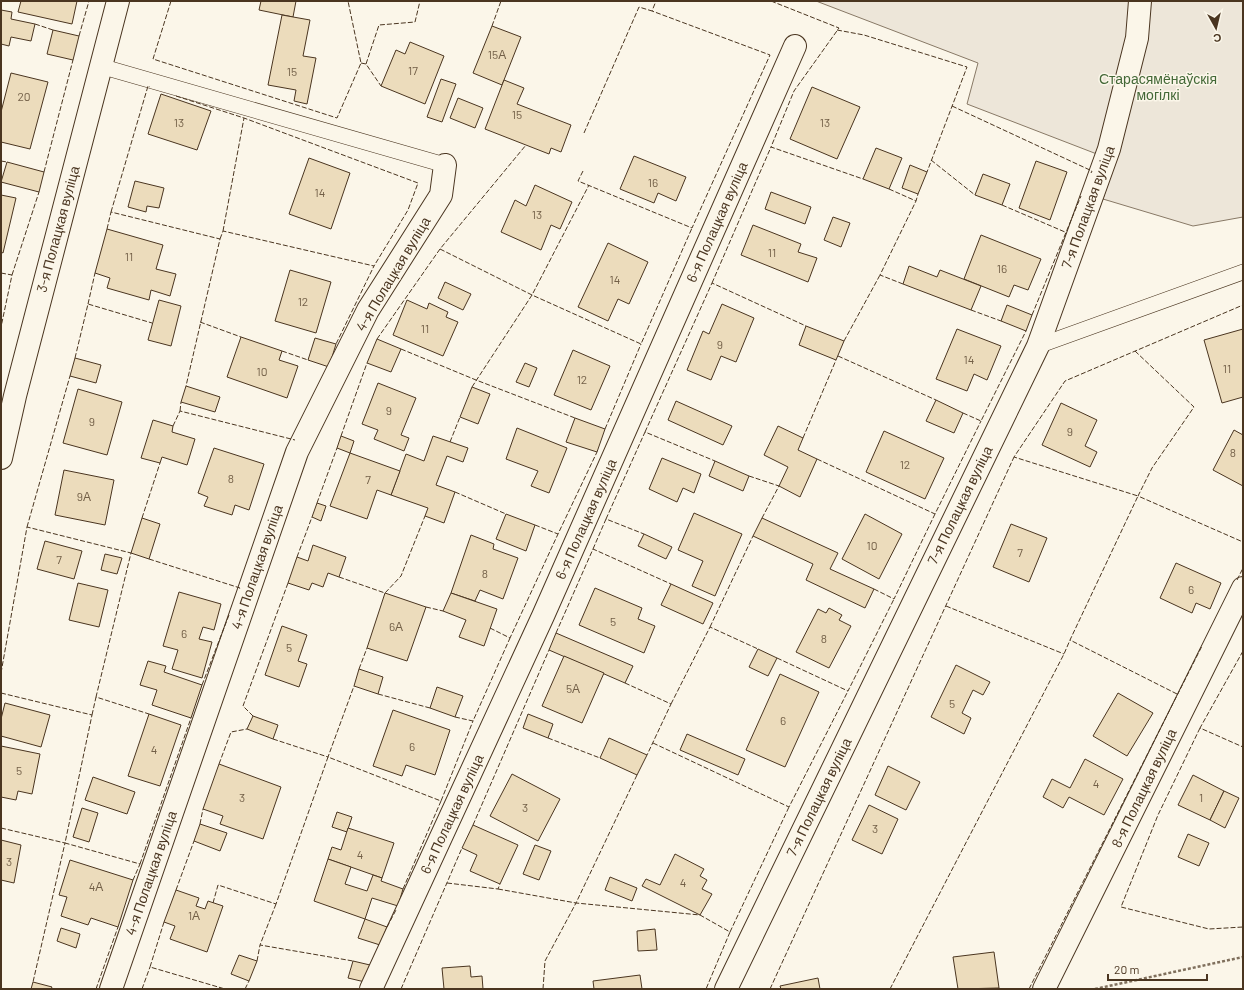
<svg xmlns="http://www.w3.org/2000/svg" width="1244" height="990" viewBox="0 0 1244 990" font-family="Barlow,sans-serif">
<rect width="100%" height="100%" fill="#fbf6e9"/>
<polygon fill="#ede6d9" stroke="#887966" points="816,1 1243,1 1243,217 1193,226 1103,199 1115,161 967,104 978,63"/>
<g fill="#ecdcbc" stroke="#4a3520">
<polygon points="21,1 77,1 72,24 18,12"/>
<polygon points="261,1 296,1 293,17 259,10"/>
<polygon points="1,10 12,12 11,19 35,24 31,41 11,37 9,46 1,44"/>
<polygon points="282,15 310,20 303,56 316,58 307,104 294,101 296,90 268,85"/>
<polygon points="492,26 521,37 502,85 473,73"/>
<polygon points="53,30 79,36 73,60 47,54"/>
<polygon points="410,42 444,56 425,104 381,86 396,50 405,54"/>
<polygon points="11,73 48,82 30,149 1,142 1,112"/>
<polygon points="441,79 456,84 442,122 427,117"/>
<polygon points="504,80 524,88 517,104 571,125 561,152 551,148 549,154 485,129"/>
<polygon points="812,87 860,107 837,159 790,139"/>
<polygon points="161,94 211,111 197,150 148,134"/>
<polygon points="458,98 483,108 475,128 450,118"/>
<polygon points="876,148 902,158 889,189 863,179"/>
<polygon points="634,156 686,177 676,201 658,193 654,203 620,189"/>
<polygon points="309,158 350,173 331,229 289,214"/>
<polygon points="1036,161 1067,172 1050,220 1019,208"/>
<polygon points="7,162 44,172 39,192 1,182"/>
<polygon points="910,165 927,172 918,194 902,188"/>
<polygon points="983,174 1010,184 1002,205 975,195"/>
<polygon points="135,181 164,188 159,208 147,206 146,212 128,207"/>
<polygon points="535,185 572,202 560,229 551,225 541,250 501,232 515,200 526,206"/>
<polygon points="771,192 811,207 805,224 765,209"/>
<polygon points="1,195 16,198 3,253 1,252"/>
<polygon points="833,217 850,223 841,247 824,240"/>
<polygon points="753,225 801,244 798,252 817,258 808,282 741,255"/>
<polygon points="107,229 163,245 156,269 176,274 170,296 151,290 149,300 107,288 110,278 95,273"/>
<polygon points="981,235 1041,259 1028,290 1014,285 1009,297 964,279"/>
<polygon points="608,243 648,262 629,304 618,299 608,321 578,307"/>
<polygon points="909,266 937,277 940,270 981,286 971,310 903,284"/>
<polygon points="290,270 331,282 316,333 275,321"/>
<polygon points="445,282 471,294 463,310 438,298"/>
<polygon points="159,300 181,306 171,346 148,340"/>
<polygon points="407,300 427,309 429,303 448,312 446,317 458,322 443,356 393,335"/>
<polygon points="722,304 754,318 736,362 721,356 711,380 687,370 703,331 709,334"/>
<polygon points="1007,305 1032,315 1026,331 1001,321"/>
<polygon points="806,326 844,341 836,360 799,345"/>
<polygon points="957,329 1001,346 987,380 974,374 967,391 936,379"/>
<polygon points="1243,329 1243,397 1222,403 1204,340"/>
<polygon points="241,337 282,351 279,360 298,366 287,398 227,377"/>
<polygon points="315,338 336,344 329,367 308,360"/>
<polygon points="377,339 401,349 391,372 367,363"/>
<polygon points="573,350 610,366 591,410 554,395"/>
<polygon points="75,358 101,365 96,383 70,376"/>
<polygon points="525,363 537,368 529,387 516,382"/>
<polygon points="378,383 416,398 401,435 409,438 404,451 374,439 378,430 362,424"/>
<polygon points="186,386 220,397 215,412 181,402"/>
<polygon points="472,387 490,394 478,424 460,417"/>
<polygon points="78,389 122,402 107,455 63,443"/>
<polygon points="936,400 963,413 954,433 926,421"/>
<polygon points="676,401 732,426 723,445 668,420"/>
<polygon points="1061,403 1097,420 1085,446 1097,452 1090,467 1042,445"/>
<polygon points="575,418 605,429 597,452 566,442"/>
<polygon points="153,420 173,426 172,432 195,439 187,465 162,457 160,463 141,458"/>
<polygon points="778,426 803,438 798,450 817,459 800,497 779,486 788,467 764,455"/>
<polygon points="517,428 567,448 549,493 531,486 538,471 506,459"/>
<polygon points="1234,430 1243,435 1243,486 1213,470"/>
<polygon points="884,431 944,458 925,499 866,472"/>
<polygon points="341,436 354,441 350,453 337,448"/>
<polygon points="433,436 468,448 463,462 447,456 436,485 455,492 444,523 425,516 428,508 391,495 406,454 424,461"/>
<polygon points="214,448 264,464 249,510 235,505 232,515 204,506 208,497 198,493"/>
<polygon points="350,453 400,471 391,495 377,490 367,519 330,506"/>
<polygon points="662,458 701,474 694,493 683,488 677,502 649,489"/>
<polygon points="715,461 749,476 743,491 709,476"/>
<polygon points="64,470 114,480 105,525 55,515"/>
<polygon points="317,503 326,506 321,521 312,517"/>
<polygon points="694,513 742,534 715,596 692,586 703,561 678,550"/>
<polygon points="506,514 535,525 526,551 496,539"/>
<polygon points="865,514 902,534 879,579 842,559"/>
<polygon points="142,518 160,524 149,559 131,553"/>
<polygon points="762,518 838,553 830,569 874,589 865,608 806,580 813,564 753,536"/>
<polygon points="1011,524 1047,538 1029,582 993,567"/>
<polygon points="644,534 672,547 666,559 638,546"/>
<polygon points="471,535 494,544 493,549 518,558 503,599 480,590 475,601 451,593"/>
<polygon points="45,541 82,551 74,579 37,569"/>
<polygon points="313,545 346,557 339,577 328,573 323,587 312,583 309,590 288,583 297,557 308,561"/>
<polygon points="105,554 122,558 117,574 101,570"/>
<polygon points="1176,563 1221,583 1210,609 1196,603 1192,613 1160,598"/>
<polygon points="78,583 108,590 99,627 69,620"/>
<polygon points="671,584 713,603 703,624 661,605"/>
<polygon points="595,588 642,608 638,619 655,626 644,653 579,625"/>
<polygon points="179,592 221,604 214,630 203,627 199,639 212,642 202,678 172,669 178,650 163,646"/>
<polygon points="385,593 426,607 407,661 367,648"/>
<polygon points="451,593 497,609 484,646 459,637 466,620 443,611"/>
<polygon points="829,608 842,615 839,620 851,626 829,668 796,652 818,609 826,613"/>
<polygon points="282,626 307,635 298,661 307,664 299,687 265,675"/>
<polygon points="556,633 633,666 625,683 549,650"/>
<polygon points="758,649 777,658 768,676 749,667"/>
<polygon points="564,656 604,673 582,723 542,706"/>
<polygon points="148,661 166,666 164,672 202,685 191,718 152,705 157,690 140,685"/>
<polygon points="956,665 990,682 983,695 973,690 962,713 971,718 964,734 931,717"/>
<polygon points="359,669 383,677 378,694 354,686"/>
<polygon points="780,674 819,692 785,767 746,750"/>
<polygon points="437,687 463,696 455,717 430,708"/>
<polygon points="1118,693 1153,713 1127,756 1093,736"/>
<polygon points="5,703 50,715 41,747 1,736 1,719"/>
<polygon points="393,710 450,730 435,775 406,765 402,776 373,766"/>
<polygon points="149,714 181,725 160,786 128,776"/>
<polygon points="528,714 553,724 548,738 523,728"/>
<polygon points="253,716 278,725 273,739 247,729"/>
<polygon points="687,734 745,759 738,775 680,750"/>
<polygon points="609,738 647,755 637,775 600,758"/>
<polygon points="1,746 40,754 32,794 18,791 16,800 1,797"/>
<polygon points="1085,759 1123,779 1104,815 1069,797 1063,808 1043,797 1052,779 1070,788"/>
<polygon points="219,764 281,787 263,839 220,824 223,816 203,809"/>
<polygon points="888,766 920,782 906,810 875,795"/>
<polygon points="512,774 560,799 538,841 490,816"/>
<polygon points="1193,775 1224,791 1210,820 1178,805"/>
<polygon points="93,777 135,792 127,814 85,800"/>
<polygon points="1224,791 1239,798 1225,828 1210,820"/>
<polygon points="869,805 898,819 882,854 852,840"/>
<polygon points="82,808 98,813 89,842 73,837"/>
<polygon points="337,812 352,817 347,832 332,827"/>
<polygon points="200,824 227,833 220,851 194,841"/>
<polygon points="473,825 518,845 500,884 470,871 477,855 462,848"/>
<polygon points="348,828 394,843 382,878 328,859 332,847 341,850"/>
<polygon points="1188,834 1209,843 1199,866 1178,857"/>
<polygon points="1,840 21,845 14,883 1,880"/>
<polygon points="535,845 551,851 539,880 523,874"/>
<polygon points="675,854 704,869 700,876 707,880 702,889 712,894 700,915 642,886 646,879 660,885"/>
<polygon points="328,859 351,867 345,884 367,891 373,875 382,878 381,881 403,889 398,906 372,898 365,919 314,901"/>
<polygon points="70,860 133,880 118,927 91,918 88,925 61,916 67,897 59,895"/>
<polygon points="610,877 637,888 632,901 605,890"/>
<polygon points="176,890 199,898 196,906 205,909 208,901 223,906 207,952 170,939 175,926 164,922"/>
<polygon points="365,919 387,927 380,945 358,938"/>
<polygon points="61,928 80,934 76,948 57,941"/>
<polygon points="655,929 657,950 638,951 637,931"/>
<polygon points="994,952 999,988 958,989 953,957"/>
<polygon points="239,955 257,961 249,981 231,974"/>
<polygon points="353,961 370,965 365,982 348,978"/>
<polygon points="470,966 471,977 482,976 483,989 444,989 442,968"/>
<polygon points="640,975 642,989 594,989 593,981"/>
<polygon points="818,978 820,989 781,989 780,986"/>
<polygon points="33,982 52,987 51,989 31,989"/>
</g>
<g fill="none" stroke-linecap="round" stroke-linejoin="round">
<g stroke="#4a3520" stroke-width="16">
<g id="service">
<polyline points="100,66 445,165"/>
<polyline points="1038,346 1243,272"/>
</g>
</g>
<g stroke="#4a3520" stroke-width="24">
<g id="minor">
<polyline points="1,458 15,396 118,1"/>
<polyline points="111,989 297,452 368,310 441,195 445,165"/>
<polyline points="371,989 543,616 795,46"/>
<polyline points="726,989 1038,346 1109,149 1137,38 1140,1"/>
<polyline points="1044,989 1243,588"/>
</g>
</g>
<polyline stroke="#7f6f5c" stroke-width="2.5" stroke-dasharray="3 2" stroke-linecap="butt" points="1095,989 1243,957"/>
<use href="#service" stroke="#fbf6e9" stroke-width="15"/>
<use href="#minor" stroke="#fbf6e9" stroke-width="22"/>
<g stroke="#4a3520" stroke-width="1" stroke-dasharray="5 2" stroke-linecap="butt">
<polyline points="171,1 153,59 337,118 361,63 348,1"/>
<polyline points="771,1 839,28 794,91 771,147 863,179"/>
<polyline points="35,24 53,30"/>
<polyline points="492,26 501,1"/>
<polyline points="837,30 864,35 967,67 927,172"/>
<polyline points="79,36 89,1"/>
<polyline points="361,63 366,64 381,86"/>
<polyline points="366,64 379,25 415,22 420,1"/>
<polyline points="176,96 244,118 418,183 408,210 374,266"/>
<polyline points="952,106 1092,171 1091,173"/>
<polyline points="584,133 639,7 652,11 656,1"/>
<polyline points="931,160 975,195"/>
<polyline points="1,161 7,162"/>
<polyline points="583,171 578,181 692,228 770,55 652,11"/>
<polyline points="44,172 73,60"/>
<polyline points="889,189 916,201 918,194"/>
<polyline points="1002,205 1065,232"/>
<polyline points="111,212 148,86 150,87"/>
<polyline points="107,229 111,212 220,239 186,386"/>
<polyline points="223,231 244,118"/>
<polyline points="220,239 223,231 374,266 336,344"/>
<polyline points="440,249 532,295 589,185"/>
<polyline points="1,273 12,275 1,327"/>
<polyline points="12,275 39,192"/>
<polyline points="712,283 771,147"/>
<polyline points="903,284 880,275 916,201"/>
<polyline points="88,304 95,273"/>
<polyline points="971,310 1001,321"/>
<polyline points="1032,315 1081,196"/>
<polyline points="200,322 241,337"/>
<polyline points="377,339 440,249 526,145"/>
<polyline points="844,341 880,275"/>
<polyline points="401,349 476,380 575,418"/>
<polyline points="282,351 308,360"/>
<polyline points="1135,351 1194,407 1152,468 1138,496 1243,542"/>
<polyline points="838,356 936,400"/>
<polyline points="75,358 88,304 152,323"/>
<polyline points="472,387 532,295 641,344 692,228"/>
<polyline points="180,411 181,402"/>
<polyline points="963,413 981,421 1026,331"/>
<polyline points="173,426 180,411 295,440"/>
<polyline points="605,429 641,344"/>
<polyline points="645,432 712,283 806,326"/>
<polyline points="341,436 367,363"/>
<polyline points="803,438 836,360"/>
<polyline points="450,442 460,417"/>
<polyline points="817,459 935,514 981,421"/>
<polyline points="749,476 779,486 762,518"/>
<polyline points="455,492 506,514"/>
<polyline points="317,503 337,448"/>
<polyline points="142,518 160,463"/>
<polyline points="606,519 645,432 715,461"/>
<polyline points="535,525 558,534 597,452"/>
<polyline points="27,527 70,376"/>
<polyline points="593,549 606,519 644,534"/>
<polyline points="297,557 312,517"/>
<polyline points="149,559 240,588 239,590"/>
<polyline points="339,577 385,593 401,576 425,516"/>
<polyline points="1237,580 1243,568"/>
<polyline points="874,589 894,599 935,514"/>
<polyline points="946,606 1064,654"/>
<polyline points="426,607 443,611"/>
<polyline points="710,627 753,536"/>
<polyline points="490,628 510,638 558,534"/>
<polyline points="556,633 593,549 671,584"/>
<polyline points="1243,651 1200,728 1243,747"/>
<polyline points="777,658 848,691 894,599"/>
<polyline points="359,669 367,648"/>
<polyline points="1,673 27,527 131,553 96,697"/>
<polyline points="625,683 671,704 647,755"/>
<polyline points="202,685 229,615"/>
<polyline points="1,693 92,715 65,843 140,864 133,880"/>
<polyline points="378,694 430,708"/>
<polyline points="1177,694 1070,640 1138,496 1014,457 1065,381 1243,305"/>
<polyline points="671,704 710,627 758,649"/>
<polyline points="92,715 96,697 149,714"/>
<polyline points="253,716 243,706 288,583"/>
<polyline points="455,717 473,721 510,638"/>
<polyline points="1200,728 1158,815 1121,907 1209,929 1243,927"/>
<polyline points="548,738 600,758"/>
<polyline points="273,739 328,757 354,686"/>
<polyline points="653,743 789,807 848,691"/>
<polyline points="219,764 231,732 247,729"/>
<polyline points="637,775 576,903 700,915 730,932 706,989"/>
<polyline points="200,824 203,809"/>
<polyline points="473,825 549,650"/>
<polyline points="1,828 65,843 33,982"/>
<polyline points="140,864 191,718"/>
<polyline points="447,883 498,889 500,884"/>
<polyline points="403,889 441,801"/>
<polyline points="498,889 576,903 545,961 543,989"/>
<polyline points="176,890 194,841"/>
<polyline points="213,903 218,885 276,904 328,757 441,801 473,721"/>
<polyline points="276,904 260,945 353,961"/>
<polyline points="164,922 150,967 225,989"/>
<polyline points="387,927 396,910"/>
<polyline points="730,932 789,807"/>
<polyline points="257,961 260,945"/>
<polyline points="96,989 118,927"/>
<polyline points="142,989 150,967"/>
<polyline points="245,989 249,981"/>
<polyline points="401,989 462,848"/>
<polyline points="770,989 1014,457"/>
<polyline points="890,989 1064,654 1070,640"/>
<polyline points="1029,989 1202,646"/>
</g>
</g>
<g text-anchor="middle" stroke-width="3" stroke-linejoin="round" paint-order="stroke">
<g font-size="12" fill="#725f47">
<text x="497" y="59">15А</text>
<text x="413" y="75">17</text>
<text x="292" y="76">15</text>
<text x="24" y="101">20</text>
<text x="517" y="119">15</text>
<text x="179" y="127">13</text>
<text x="825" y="127">13</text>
<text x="653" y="187">16</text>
<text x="320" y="197">14</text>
<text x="537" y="219">13</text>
<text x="772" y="257">11</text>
<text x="129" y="261">11</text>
<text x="1002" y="273">16</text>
<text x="615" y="284">14</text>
<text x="303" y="306">12</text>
<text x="425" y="333">11</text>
<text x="720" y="349">9</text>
<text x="969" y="364">14</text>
<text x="1227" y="373">11</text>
<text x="262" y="376">10</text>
<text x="582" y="384">12</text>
<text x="389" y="415">9</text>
<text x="92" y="426">9</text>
<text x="1070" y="436">9</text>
<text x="1233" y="457">8</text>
<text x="905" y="469">12</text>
<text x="231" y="483">8</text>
<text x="368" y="484">7</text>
<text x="84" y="501">9А</text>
<text x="872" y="550">10</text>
<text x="1020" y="557">7</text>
<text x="59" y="564">7</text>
<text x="485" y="578">8</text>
<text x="1191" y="594">6</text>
<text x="613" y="626">5</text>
<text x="396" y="631">6А</text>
<text x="184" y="638">6</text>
<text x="824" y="643">8</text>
<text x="289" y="652">5</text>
<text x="573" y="693">5А</text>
<text x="952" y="708">5</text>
<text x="783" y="725">6</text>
<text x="412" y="751">6</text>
<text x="154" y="754">4</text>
<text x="19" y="775">5</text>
<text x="1096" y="788">4</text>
<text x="242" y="802">3</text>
<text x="1201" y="802">1</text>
<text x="525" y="812">3</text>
<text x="875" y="833">3</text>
<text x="360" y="859">4</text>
<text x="9" y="866">3</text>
<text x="683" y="887">4</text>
<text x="96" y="891">4А</text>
<text x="194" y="920">1А</text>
</g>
<g font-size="14" fill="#436837" stroke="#fbf6e9">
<text x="1158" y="84">Старасямёнаўскія<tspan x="1158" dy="16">могілкі</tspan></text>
</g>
<g font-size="14" fill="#4a3520" stroke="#fbf6e9">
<text transform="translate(1088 207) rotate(-70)" y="5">7-я Полацкая вуліца</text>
<text transform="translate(717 222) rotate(-66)" y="5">6-я Полацкая вуліца</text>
<text transform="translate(58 229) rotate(-75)" y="5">3-я Полацкая вуліца</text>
<text transform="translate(393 274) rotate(-59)" y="5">4-я Полацкая вуліца</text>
<text transform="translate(960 505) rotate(-64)" y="5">7-я Полацкая вуліца</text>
<text transform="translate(586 519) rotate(-66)" y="5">6-я Полацкая вуліца</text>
<text transform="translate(257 567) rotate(-71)" y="5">4-я Полацкая вуліца</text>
<text transform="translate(1144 788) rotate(-64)" y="5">8-я Полацкая вуліца</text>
<text transform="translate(819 797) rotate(-64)" y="5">7-я Полацкая вуліца</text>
<text transform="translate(452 814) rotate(-65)" y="5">6-я Полацкая вуліца</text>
<text transform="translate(151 873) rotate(-71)" y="5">4-я Полацкая вуліца</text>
</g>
</g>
<rect width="1244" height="990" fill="none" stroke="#4a3520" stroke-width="4"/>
<g transform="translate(1216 28) rotate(172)" stroke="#fbf6e9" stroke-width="3" paint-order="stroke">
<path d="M0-3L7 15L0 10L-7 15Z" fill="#4a3520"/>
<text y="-6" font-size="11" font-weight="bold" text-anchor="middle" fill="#4a3520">С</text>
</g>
<path d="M1108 974v6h99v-6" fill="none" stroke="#4a3520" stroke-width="2"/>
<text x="1114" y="974" font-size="12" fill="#4a3520" stroke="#fbf6e9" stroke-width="3" paint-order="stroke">20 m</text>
</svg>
